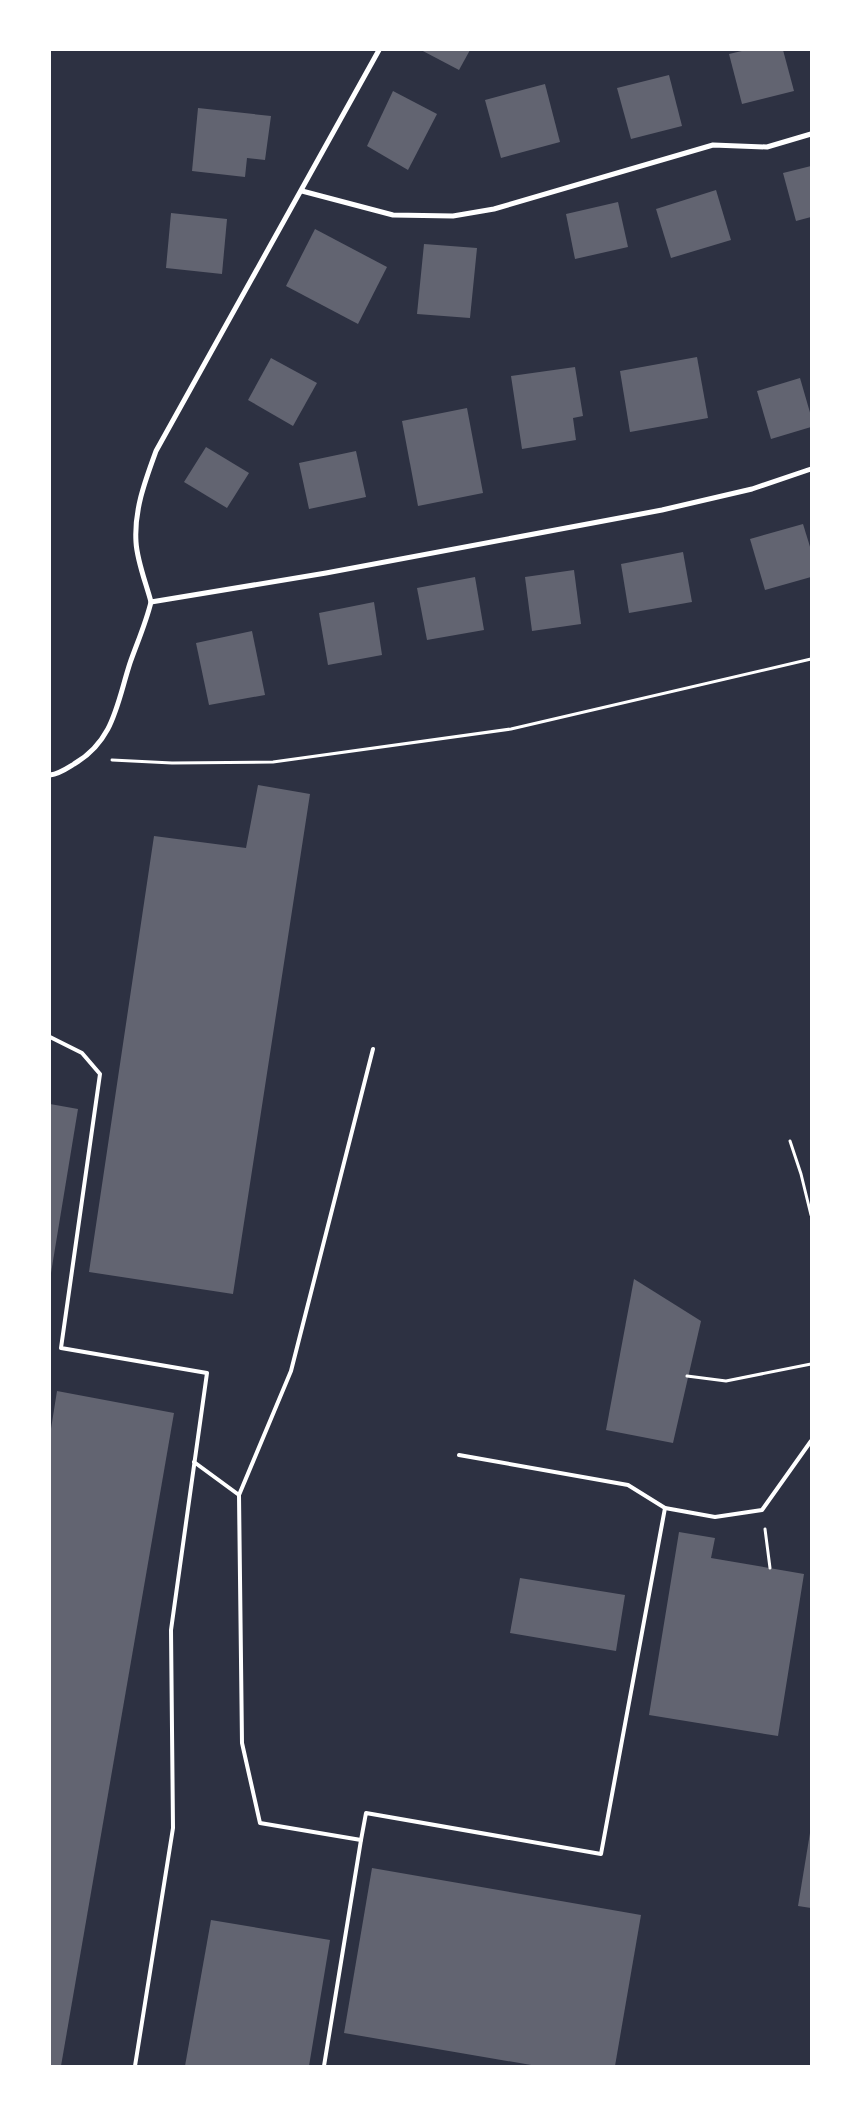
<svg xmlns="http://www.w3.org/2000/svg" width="861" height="2116" viewBox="0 0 861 2116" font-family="'PT Sans Narrow',sans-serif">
<rect width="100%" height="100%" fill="#2d3142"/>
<g fill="#626471">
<polygon points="421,50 470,50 459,70"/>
<polygon points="746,50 783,50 794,91 742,104 729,54"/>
<polygon points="669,75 682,126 631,139 617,88"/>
<polygon points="545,84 560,142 501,158 485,100"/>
<polygon points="393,91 437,114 408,170 367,146"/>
<polygon points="198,108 271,116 265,160 247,158 245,177 192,171"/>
<polygon points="811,166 811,217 796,221 783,173"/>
<polygon points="716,190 731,240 671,258 656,209"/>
<polygon points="618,202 628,247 575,259 566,214"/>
<polygon points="171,213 227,219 222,274 166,268"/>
<polygon points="315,229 387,267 358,324 286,286"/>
<polygon points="424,244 477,248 470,318 417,314"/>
<polygon points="697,357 708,418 630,432 620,371"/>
<polygon points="271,358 317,383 293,426 248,400"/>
<polygon points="575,367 583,416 573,418 576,440 522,449 511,376"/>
<polygon points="800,378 811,416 811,427 771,439 757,391"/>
<polygon points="467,408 483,493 418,506 402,421"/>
<polygon points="206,447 249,473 227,508 184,482"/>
<polygon points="356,451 366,497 309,509 299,463"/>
<polygon points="803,524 811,550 811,577 765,590 750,539"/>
<polygon points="683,552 692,602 629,613 621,564"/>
<polygon points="574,570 581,624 532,631 525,577"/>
<polygon points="475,577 484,630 427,640 417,588"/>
<polygon points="374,602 382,655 328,665 319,613"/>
<polygon points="252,631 265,695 209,705 196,643"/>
<polygon points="258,785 310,794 233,1294 89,1272 154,836 246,848"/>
<polygon points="50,1104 78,1109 51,1273 50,1273"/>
<polygon points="634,1279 701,1321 673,1443 606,1430"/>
<polygon points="57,1391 174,1413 61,2066 50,2066 50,1435"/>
<polygon points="679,1532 715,1538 711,1558 804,1574 778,1736 649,1715"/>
<polygon points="520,1578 625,1595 616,1651 510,1633"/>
<polygon points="810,1833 811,1833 811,1908 798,1906"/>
<polygon points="372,1868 641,1915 615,2066 537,2066 344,2033"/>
<polygon points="211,1920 330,1940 309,2066 185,2066"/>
</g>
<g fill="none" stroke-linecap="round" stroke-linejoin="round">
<g stroke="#fff" stroke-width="3">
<polyline points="112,760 172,763 273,762 511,729 811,659"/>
<polyline points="790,1141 801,1174 811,1215"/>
<polyline points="687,1376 726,1381 811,1364"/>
<polyline points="765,1529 770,1568"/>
</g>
<g stroke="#fff" stroke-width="4">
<polyline points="50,1037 82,1053 100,1074 61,1348 207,1373 171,1630 173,1828 135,2066"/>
<polyline points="459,1455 628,1485 665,1508 715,1517 762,1510 811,1441"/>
<polyline points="194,1462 239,1495 242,1743 260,1823 361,1840 324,2066"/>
<polyline points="239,1495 291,1371 373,1049"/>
<polyline points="361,1840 366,1813 601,1854 665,1508"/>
</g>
<g stroke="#fff" stroke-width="5">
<polyline points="302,191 393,215 453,216 494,209 713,145 767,147 811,134"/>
<path d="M 151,602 C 146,583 137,561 136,542 C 134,510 145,481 156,451 L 379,50"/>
<path d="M 50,775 C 59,774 66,769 74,764 C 114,741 117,703 130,663 C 137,643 146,623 151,602 L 326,573 L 662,510 L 752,489 L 811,469"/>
</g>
</g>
<rect width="861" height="2116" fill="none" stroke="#ffffff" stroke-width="102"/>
</svg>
